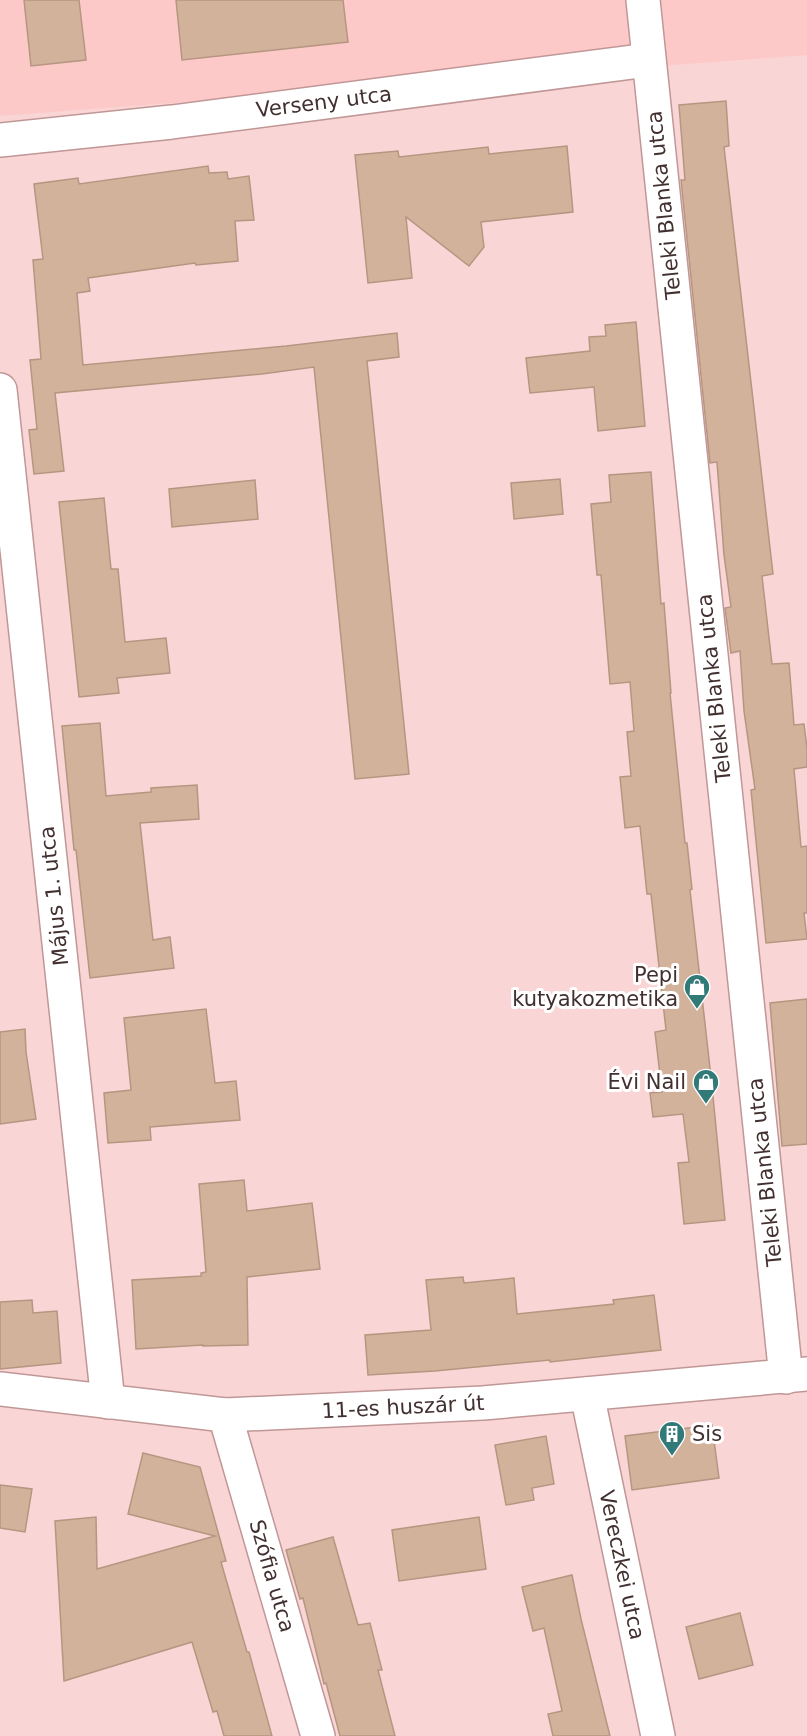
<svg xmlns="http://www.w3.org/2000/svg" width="807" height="1736" viewBox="0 0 807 1736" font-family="'DejaVu Sans',sans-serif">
<rect width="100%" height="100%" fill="#f9d6d5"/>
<polygon fill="#fdc9c8" points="0,0 807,0 807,55 0,116"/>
<g fill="#d3b29c" stroke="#b69681" stroke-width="1.5">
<polygon points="24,0 79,0 86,60 31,66"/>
<polygon points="176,0 343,0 348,42 182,60"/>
<polygon points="726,101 729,146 724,147 773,574 762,576 772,664 789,663 794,725 804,724 807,748 807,767 794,769 801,847 807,846 807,913 804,913 807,939 766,943 751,790 755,789 744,711 740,651 731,653 725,608 731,607 724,555 717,462 710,463 681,180 685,180 679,105"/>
<polygon points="567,146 573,212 481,222 484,247 469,266 406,217 412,278 368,283 355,155 398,151 399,157 488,147 489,154"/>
<polygon points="208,166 209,173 227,172 228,179 249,176 254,220 235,221 238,261 196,265 195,263 88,278 90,291 77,293 83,365 286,346 397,333 399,357 367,361 409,774 355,779 314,367 262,374 55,393 64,471 34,474 29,430 37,429 30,360 41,359 33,260 43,259 34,184 78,178 79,184"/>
<polygon points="636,322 645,426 598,431 594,387 530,393 526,358 590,351 589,337 606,336 605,325"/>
<polygon points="651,472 661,604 664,603 671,693 670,693 685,843 687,843 692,889 690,890 712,1086 725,1220 684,1224 678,1163 689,1162 683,1114 653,1117 650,1093 662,1092 655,1032 666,1030 651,894 647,894 640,826 625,828 620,777 631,776 627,732 634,731 630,682 610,684 601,575 597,575 591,504 611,502 609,475"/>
<polygon points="560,479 563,514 514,519 511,483"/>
<polygon points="255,480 258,519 172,527 169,489"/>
<polygon points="104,498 111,569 118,569 125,642 166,638 170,673 117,678 119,693 79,697 59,502"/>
<polygon points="100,723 106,796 151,792 151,788 197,785 199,819 140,823 153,940 170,937 174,968 90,978 76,850 74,850 62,726"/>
<polygon points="807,999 807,1144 782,1146 770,1003"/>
<polygon points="206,1009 215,1083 236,1081 240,1120 150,1127 151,1140 108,1143 104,1093 131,1090 124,1018"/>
<polygon points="25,1029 26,1052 36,1119 0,1124 0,1032"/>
<polygon points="244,1180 247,1211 312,1203 320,1269 247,1277 248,1345 203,1346 203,1345 136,1349 132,1280 201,1276 201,1273 206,1272 199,1184"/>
<polygon points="463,1277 464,1283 514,1278 517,1314 614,1304 613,1300 654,1295 661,1350 550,1362 550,1360 435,1371 368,1375 365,1335 431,1330 426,1280"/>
<polygon points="32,1300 33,1313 57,1311 61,1363 0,1369 0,1302"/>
<polygon points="712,1425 719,1478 632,1490 625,1436"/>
<polygon points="546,1436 554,1484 532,1488 534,1500 506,1505 495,1445"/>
<polygon points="143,1453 200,1467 226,1561 221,1562 247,1652 249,1652 272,1736 224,1736 217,1711 213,1712 192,1642 64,1681 55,1521 96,1517 97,1569 215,1536 128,1514"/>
<polygon points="0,1485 32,1489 25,1532 0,1528"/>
<polygon points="479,1517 486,1569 399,1581 392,1530"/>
<polygon points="333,1537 358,1625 370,1623 382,1670 378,1670 395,1736 340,1736 326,1683 324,1684 303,1598 300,1599 286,1550"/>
<polygon points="572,1575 581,1619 610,1736 553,1736 548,1714 562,1711 544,1628 533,1631 522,1587"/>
<polygon points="740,1613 753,1665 699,1679 686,1627"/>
</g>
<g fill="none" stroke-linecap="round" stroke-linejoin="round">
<g stroke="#c09796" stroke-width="36">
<g id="minor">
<polyline points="643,0 786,1377"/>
<polyline points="0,140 172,122 648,60"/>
<polyline points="0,390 108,1402"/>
<polyline points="587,1394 658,1736"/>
<polyline points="225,1415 318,1736"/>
</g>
</g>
<g stroke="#c09796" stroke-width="36">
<polyline id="secondary" points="0,1389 225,1415 483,1403 807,1374"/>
</g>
<use href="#minor" stroke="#fff" stroke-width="33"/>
<use href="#secondary" stroke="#fff" stroke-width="33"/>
</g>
<defs>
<g id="shop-pin" transform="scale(1.35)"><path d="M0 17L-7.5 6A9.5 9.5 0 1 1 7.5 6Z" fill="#317a78" stroke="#fff"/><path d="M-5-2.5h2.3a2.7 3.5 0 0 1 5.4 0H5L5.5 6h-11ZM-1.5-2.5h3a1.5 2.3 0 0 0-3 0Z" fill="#fff"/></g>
<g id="building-pin" transform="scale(1.35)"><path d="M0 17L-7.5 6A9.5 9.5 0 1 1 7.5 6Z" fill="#317a78" stroke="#fff"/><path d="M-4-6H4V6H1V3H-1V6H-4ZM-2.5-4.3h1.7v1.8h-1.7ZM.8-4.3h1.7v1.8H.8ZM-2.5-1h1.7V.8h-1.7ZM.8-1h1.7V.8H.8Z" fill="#fff"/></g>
</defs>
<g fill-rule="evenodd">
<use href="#shop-pin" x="697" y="987"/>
<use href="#shop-pin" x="706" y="1082"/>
<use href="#building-pin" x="672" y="1434"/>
</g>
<g text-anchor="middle" stroke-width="6" stroke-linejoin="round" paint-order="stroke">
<g font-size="21" fill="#41302f" stroke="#fff">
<text transform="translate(324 102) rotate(-7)" y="7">Verseny utca</text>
<text transform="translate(664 205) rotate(-96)" y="7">Teleki Blanka utca</text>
<text transform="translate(714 688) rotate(-96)" y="7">Teleki Blanka utca</text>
<text transform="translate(54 896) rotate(-96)" y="7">Május 1. utca</text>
<text transform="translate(765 1172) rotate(-96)" y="7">Teleki Blanka utca</text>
<text transform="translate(403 1407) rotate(-3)" y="7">11-es huszár út</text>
<text transform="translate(622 1565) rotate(78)" y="7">Vereczkei utca</text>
<text transform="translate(272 1576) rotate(74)" y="7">Szófia utca</text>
</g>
<g font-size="21" fill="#41302f" stroke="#fff" text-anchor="end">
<text x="678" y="982">Pepi<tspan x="678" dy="24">kutyakozmetika</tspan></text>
<text x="686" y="1089">Évi Nail</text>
<text x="692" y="1441" text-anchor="start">Sis</text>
</g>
</g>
</svg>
